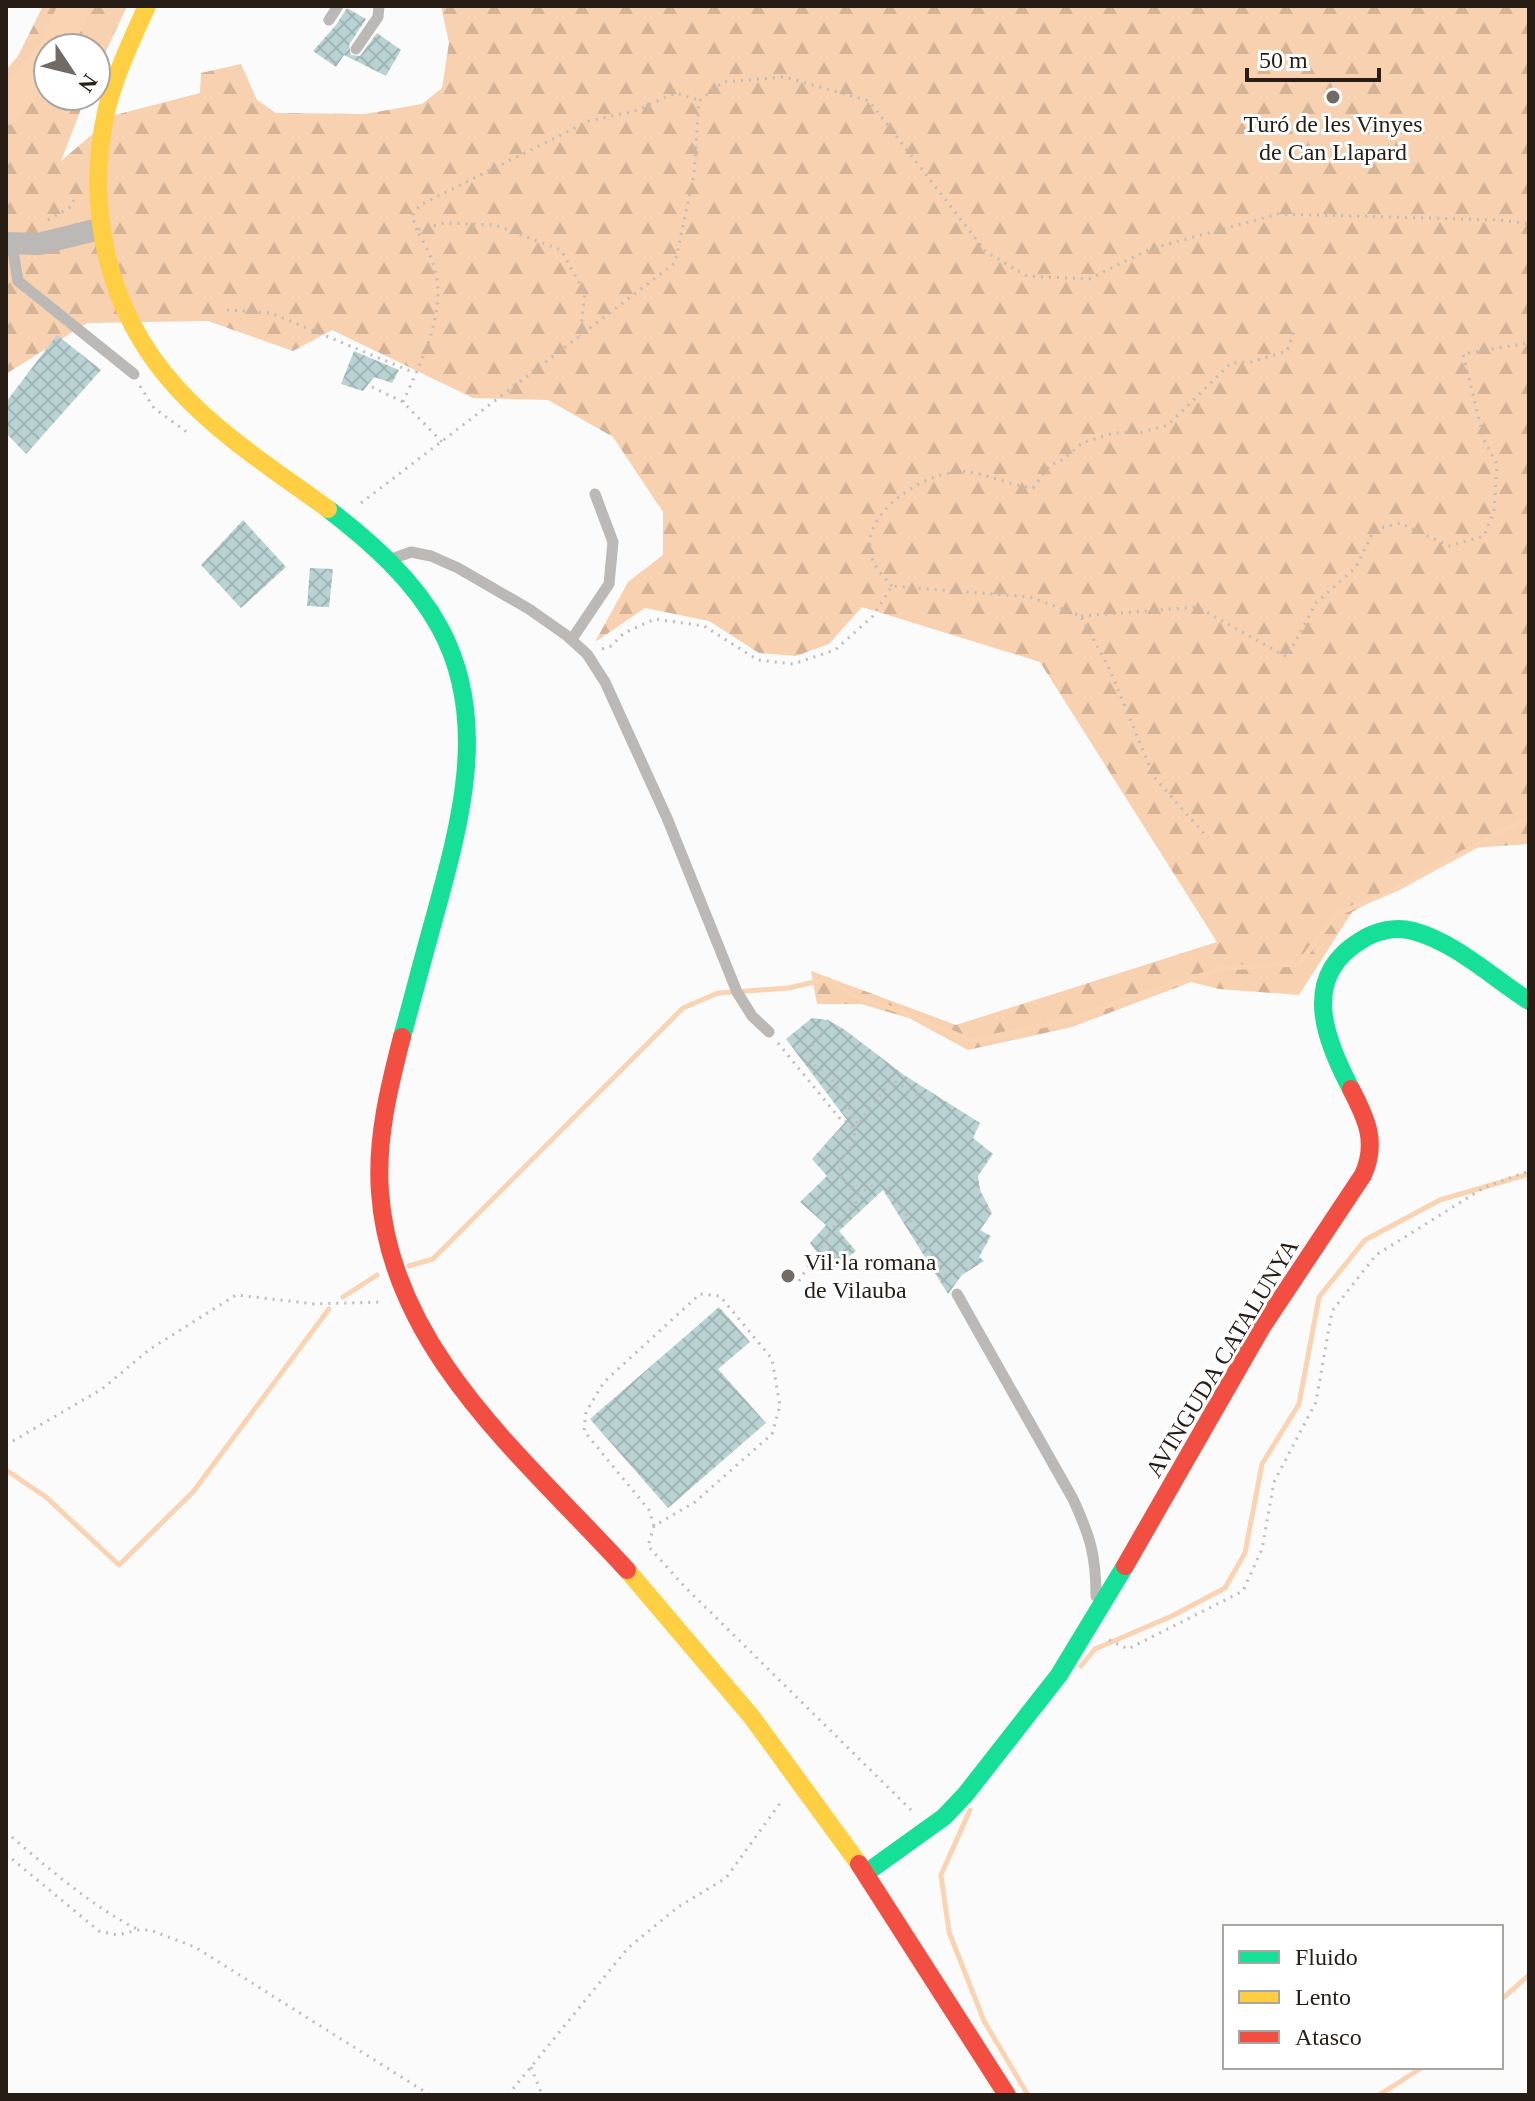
<svg xmlns="http://www.w3.org/2000/svg" width="1535" height="2101" viewBox="0 0 1535 2101" font-family="Georgia,serif">
<defs>
<pattern id="forest-firs" width="22" height="20" patternUnits="userSpaceOnUse" patternTransform="scale(2)"><rect width="22" height="20" fill="#f7d1b0"/><path d="M5 1l3.5 6h-7zM16 11l3.5 6h-7z" fill="#d4b396"/></pattern>
<pattern id="building-cross-hatch" width="8" height="8" patternUnits="userSpaceOnUse" patternTransform="scale(2)"><rect width="8" height="8" fill="#b9d2d3"/><path d="M0 0l8 8M0 8l8-8" fill="none" stroke="#9fb4b4"/></pattern>
</defs>
<rect width="100%" height="100%" fill="#fbfbfb"/>
<polygon fill="url(#forest-firs)" points="43,6 127,6 96,73 96,48 48,48 48,96 86,96 61,161 115,115 200,93 201,73 241,64 257,100 276,113 365,114 422,104 442,88 449,43 441,6 1529,6 1529,844 1470,848 1352,912 1299,995 1219,989 1191,982 1072,1027 968,1050 909,1018 861,1004 817,1004 811,971 956,1025 1217,942 1040,662 862,607 829,644 796,656 759,653 709,621 645,608 595,642 628,582 663,555 663,512 613,437 548,400 473,398 332,330 293,351 208,321 87,323 6,374 6,70 18,56"/>
<g fill="none" stroke-linecap="round" stroke-linejoin="round">
<g stroke="#fad3b2" stroke-width="5">
<polyline points="409,1266 433,1259 683,1008 718,993 789,988 827,979 854,996 908,1014 972,1041 1055,1023 1224,968 1299,964 1335,915 1396,889 1529,817"/>
<polyline points="343,1297 377,1275"/>
<polyline points="6,1470 46,1497 119,1565 193,1492 329,1309"/>
<polyline points="1081,1666 1095,1649 1172,1616 1225,1588 1245,1553 1262,1464 1299,1404 1319,1297 1365,1240 1440,1200 1529,1174"/>
<polyline points="970,1810 941,1875 949,1932 984,2021 1028,2095"/>
<polyline points="1501,2000 1529,1975"/>
<polyline points="1379,2095 1423,2067"/>
</g>
<g stroke="#fad3b2" stroke-width="32">
<polyline points="55,48 75,6"/>
<polyline points="6,109 48,58"/>
</g>
</g>
<g fill="url(#building-cross-hatch)">
<polygon points="347,8 366,19 349,45 351,55 360,56 377,33 401,50 386,76 344,55 336,67 313,51 336,25"/>
<polygon points="57,335 101,370 26,454 6,433 6,402"/>
<polygon points="354,351 399,370 392,383 374,377 363,391 341,384"/>
<polygon points="243,520 286,567 241,608 201,565"/>
<polygon points="310,568 333,569 329,607 307,606"/>
<polygon points="812,1018 828,1020 845,1030 904,1075 980,1123 973,1138 993,1154 978,1176 980,1190 992,1213 980,1230 991,1236 979,1257 984,1261 962,1275 948,1294 883,1190 839,1231 856,1251 831,1270 810,1243 826,1225 800,1202 827,1176 812,1159 847,1120 786,1039"/>
<polygon points="719,1307 750,1342 718,1369 766,1423 668,1508 590,1419"/>
</g>
<g fill="none" stroke-linecap="round" stroke-linejoin="round">
<g stroke="#bfbcba" stroke-width="3" stroke-dasharray="2 6" stroke-linecap="butt">
<polyline points="48,220 72,206 74,197"/>
<polyline points="417,230 412,216 420,205 589,121 635,111 676,93 698,100"/>
<polyline points="227,310 271,313 415,373"/>
<polyline points="140,386 154,408 188,433"/>
<polyline points="372,387 403,402 442,442"/>
<path d="M 403,402 C 420,364 447,313 435,270 C 432,256 423,242 417,230 L 445,223 L 495,225 L 561,250 L 585,293 L 580,336"/>
<polyline points="361,503 675,263 694,174 699,101 723,82 785,77 869,101 986,252 1027,276 1089,279 1150,249 1278,214 1500,220 1529,224"/>
<path d="M 892,586 C 884,577 874,567 871,555 C 859,512 929,468 967,472 C 987,474 1010,485 1033,488 L 1049,466 L 1064,459 L 1082,443 L 1114,433 L 1142,432 L 1168,425 L 1231,363 L 1251,362 L 1287,351 L 1295,329"/>
<polyline points="1081,616 1197,607 1287,657 1316,603 1356,567 1374,530 1400,523 1449,546 1484,536 1494,511 1497,464 1484,440 1463,354 1529,343"/>
<polyline points="602,649 611,646 624,633 655,619 704,626 758,660 793,664 835,650 873,616 892,586 1030,597 1081,616 1109,668 1154,777 1208,838"/>
<polyline points="823,1031 808,1051 816,1067 830,1076 858,1124"/>
<polyline points="778,1043 841,1120 845,1120 853,1130"/>
<polyline points="924,1099 892,1080 853,1130 856,1140 841,1160 840,1178 860,1193 884,1179 949,1281"/>
<polyline points="799,1281 833,1228 855,1204 860,1193"/>
<polyline points="6,1445 102,1389 150,1349 236,1295 315,1304 382,1302"/>
<polyline points="654,1526 649,1510 584,1431 586,1412 604,1382 700,1294 720,1296 772,1359 780,1406 772,1434 695,1502 654,1526 648,1546 684,1586 911,1810"/>
<polyline points="1109,1640 1128,1649 1243,1591 1262,1549 1274,1482 1316,1402 1332,1311 1376,1255 1485,1187 1529,1171"/>
<path d="M 6,1832 C 43,1864 95,1909 139,1930"/>
<polyline points="6,1854 99,1931 117,1935 139,1930 150,1930 195,1947 430,2095"/>
<polyline points="531,2067 542,2095"/>
<polyline points="508,2095 628,1948 678,1907 726,1878 783,1799"/>
</g>
<g stroke="#bbb8b5" stroke-width="11">
<polyline points="329,20 338,6"/>
<polyline points="356,49 378,17 379,6"/>
<polyline points="12,245 18,281 134,374"/>
<polyline points="389,560 411,552 431,556 458,568 529,609 566,635 587,654 605,682 667,818 737,992 752,1016 769,1032"/>
<polyline points="572,639 609,584 613,542 595,494"/>
<path d="M 957,1294 L 1073,1499 C 1090,1536 1096,1555 1096,1596"/>
</g>
<polyline stroke="#bbb8b5" stroke-width="22" points="6,243 39,244 99,229"/>
<g stroke="#16e098" stroke-width="18">
<path d="M 328,509 C 371,542 414,580 440,628 C 490,720 460,824 434,919 C 423,958 413,997 402,1037"/>
<path d="M 1351,1089 C 1325,1039 1300,978 1360,941 C 1375,931 1395,926 1413,931 C 1455,942 1493,978 1529,1001"/>
<polyline points="866,1873 944,1817 965,1795 1059,1675 1125,1566"/>
</g>
<g stroke="#ffcf43" stroke-width="18">
<path d="M 147,6 C 132,39 116,73 107,108 C 84,207 107,311 176,387 C 219,435 276,471 328,509"/>
<polyline points="627,1570 751,1716 859,1864"/>
</g>
<g stroke="#f24e42" stroke-width="18">
<path d="M 402,1037 C 389,1087 376,1140 380,1192 C 391,1351 527,1460 627,1570"/>
<path d="M 1125,1566 L 1262,1327 L 1363,1175 C 1378,1142 1366,1118 1351,1089"/>
<polyline points="859,1864 1007,2095"/>
</g>
</g>
<g fill="#726b65" stroke="#fff" stroke-width="3">
<circle cx="1333" cy="97" r="8"/>
<circle cx="788" cy="1276" r="8"/>
</g>
<g text-anchor="middle" stroke-width="6" stroke-linejoin="round" paint-order="stroke">
<g font-size="24" fill="#281d14" stroke="#fff">
<text x="1333" y="132">Turó de les Vinyes<tspan x="1333" dy="28">de Can Llapard</tspan></text>
<text x="804" y="1270" text-anchor="start">Vil·la romana<tspan x="804" dy="28">de Vilauba</tspan></text>
</g>
<g font-size="24" fill="#281d14" stroke="#fff">
<text transform="translate(1222 1358) rotate(-59)" y="8">AVINGUDA CATALUNYA</text>
</g>
</g>
<rect width="1535" height="2101" fill="none" stroke="#281d14" stroke-width="16"/>
<rect x="1223" y="1925" width="280" height="144" fill="#ffffff" stroke="#a9a5a1" stroke-width="2"/>
<rect x="1239" y="1951" width="40" height="12" fill="#16e098" stroke="#a9a5a1" stroke-width="2"/>
<text x="1295" y="1965" font-size="24" fill="#281d14">Fluido</text>
<rect x="1239" y="1991" width="40" height="12" fill="#ffcf43" stroke="#a9a5a1" stroke-width="2"/>
<text x="1295" y="2005" font-size="24" fill="#281d14">Lento</text>
<rect x="1239" y="2031" width="40" height="12" fill="#f24e42" stroke="#a9a5a1" stroke-width="2"/>
<text x="1295" y="2045" font-size="24" fill="#281d14">Atasco</text>
<g transform="translate(72 72) rotate(125)"><circle r="38" fill="#ffffff" stroke="#a9a5a1" stroke-width="2"/>
<path d="M0-6L14 30L0 20L-14 30Z" fill="#726b65"/>
<text y="-12" font-size="22" font-weight="bold" text-anchor="middle" fill="#281d14">N</text>
</g>
<path d="M1247 68v12h132v-12" fill="none" stroke="#281d14" stroke-width="4"/>
<text x="1259" y="68" font-size="24" fill="#281d14" stroke="#ffffff" stroke-width="6" paint-order="stroke">50 m</text>
</svg>
